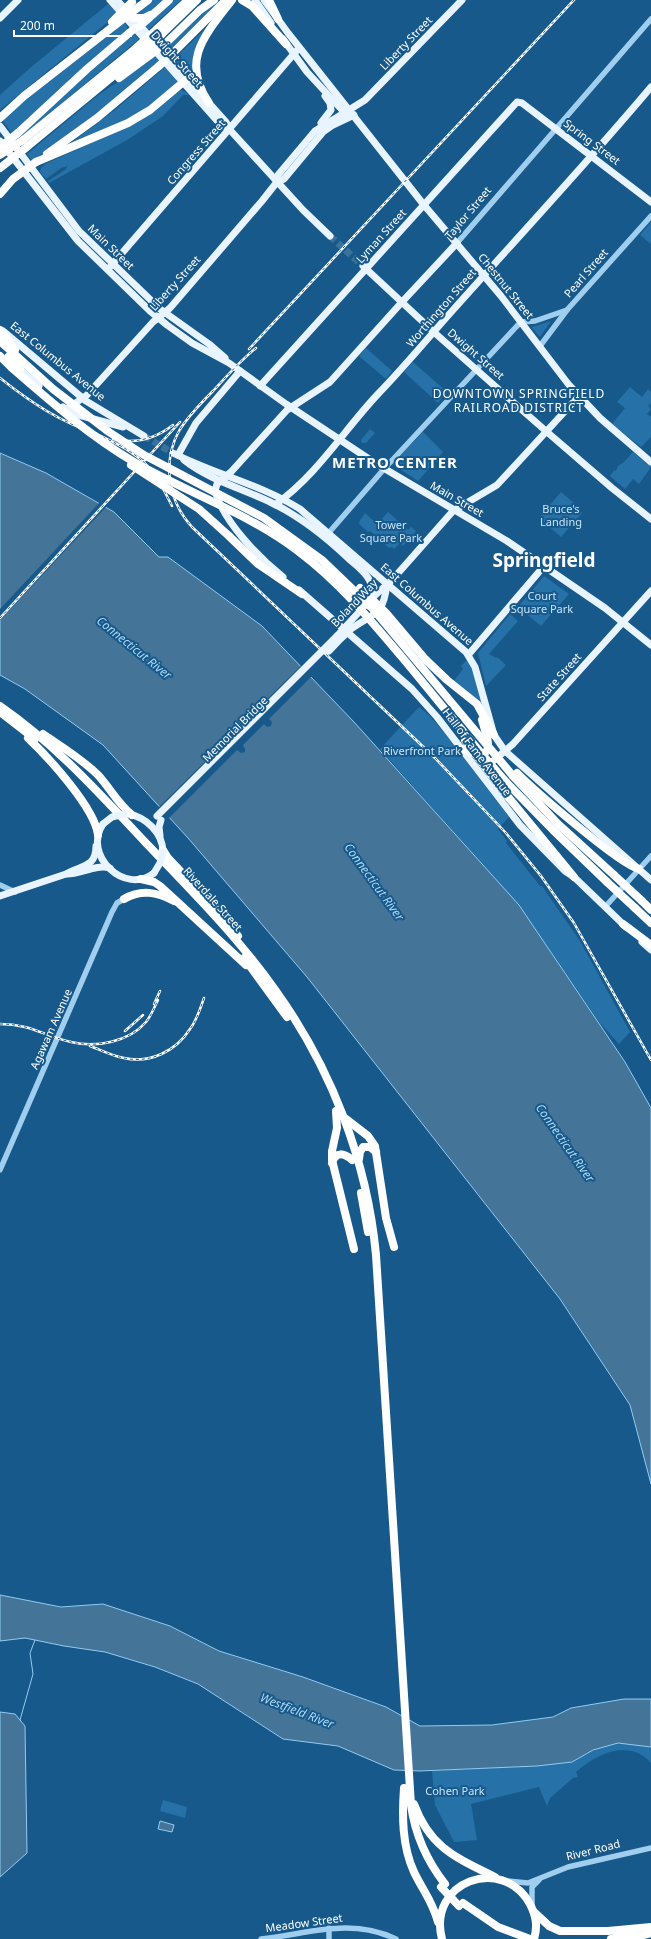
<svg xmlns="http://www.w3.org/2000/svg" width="651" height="1939" viewBox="0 0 651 1939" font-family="'Noto Sans',sans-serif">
<rect width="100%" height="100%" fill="#17598b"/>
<g fill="#2672a8">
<polygon points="153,0 165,0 152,12 140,17 137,13"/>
<polygon points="172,0 181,0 148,30 145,27"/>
<polygon points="222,0 168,53 164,49 216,1"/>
<polygon points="108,4 117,13 109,21 0,110 0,95 30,68"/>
<polygon points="124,22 127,26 127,31 12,134 3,121 10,112"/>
<polygon points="210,24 193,56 193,79 174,59"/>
<polygon points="134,34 139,39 132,45 21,137 20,134 89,71"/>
<polygon points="155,56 159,61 120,96 32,161 27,154 97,96"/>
<polygon points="165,67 178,82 177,84 138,114 63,149 116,109"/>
<polygon points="179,90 184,91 189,95 183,95 163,116 127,140 49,183 48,181 65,170 68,166 61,168 46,179 40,172 41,168 45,164 113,133"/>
<polygon points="651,222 651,244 640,235"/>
<polygon points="551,321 540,337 532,328 532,327"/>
<polygon points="366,348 392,371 386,379 359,356"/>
<polygon points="413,362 447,392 438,403 404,372"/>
<polygon points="630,387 642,397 648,389 651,392 651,403 648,406 651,409 647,414 651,417 651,437 641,447 612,424 625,408 617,402"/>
<polygon points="370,429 375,433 366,443 362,443 361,440"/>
<polygon points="423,432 443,452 418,481 392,464"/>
<polygon points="633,452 651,467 639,484 633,479 625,489 610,476 614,470 616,471 618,466 624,462"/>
<polygon points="561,492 581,509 580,510 582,513 561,537 539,518"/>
<polygon points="388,512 408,530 411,527 416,531 403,546 400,543 394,549 392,547 389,548 370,531 368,532 359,524 360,520 365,513 377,524"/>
<polygon points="544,576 569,594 541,626 518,607"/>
<polygon points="510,614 518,621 489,654 496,658 497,657 506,665 486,686 478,653"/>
<polygon points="467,660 472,668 483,706 453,682 463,669 461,666"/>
<polygon points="419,707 429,715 451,741 509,817 498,829 507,841 506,843 540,886 542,886 580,941 630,1032 619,1044 599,1022 519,905 380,749"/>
<path d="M 618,1743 L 651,1747 L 651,1763 C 629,1738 596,1754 576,1772 L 578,1777 L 573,1778 L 550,1798 L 547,1806 L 539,1787 L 471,1804 L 477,1840 L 454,1842 L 435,1805 L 432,1771 L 537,1766 L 572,1762 L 593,1750 Z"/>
<polygon points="163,1800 187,1807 185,1818 160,1811"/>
</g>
<g fill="#447498" stroke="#92cbf2">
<polygon points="0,453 46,473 114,512 159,557 168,557 262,626 354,722 519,905 625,1062 651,1108 651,1484 630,1405 560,1299 307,977 188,838 103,745 25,689 0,675"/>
<polygon points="0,1595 61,1607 103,1604 170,1626 219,1651 303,1677 386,1707 420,1726 492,1725 553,1717 571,1708 624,1699 651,1699 651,1747 618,1743 593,1750 572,1762 537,1766 420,1771 394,1770 338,1746 283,1739 198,1684 155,1667 105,1652 64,1646 25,1638 0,1641"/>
<polygon points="0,1712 15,1714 25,1726 27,1853 0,1877"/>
<polygon points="160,1821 174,1825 172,1832 158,1829"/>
</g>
<g fill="#17598b">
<polygon points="100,502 107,506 0,620 0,609"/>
<polygon points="302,665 312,676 269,719 272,722 271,726 267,727 264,724 243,745 245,749 245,752 241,753 237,750 168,819 158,808 227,740 224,737 225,733 229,732 232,734 253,713 251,710 252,707 255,706 258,708"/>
</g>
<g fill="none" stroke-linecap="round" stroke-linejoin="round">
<polyline stroke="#92cbf2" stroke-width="1" points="20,1720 33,1674 30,1653 35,1640"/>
<g stroke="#3a729c" stroke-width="7" stroke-dasharray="7 3.5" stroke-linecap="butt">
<polyline points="330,236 362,265"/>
<polyline points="144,436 173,453"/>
</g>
<g stroke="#a0ceef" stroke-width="5.5">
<polyline points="457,243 651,19"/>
<polyline points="540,346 567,310 651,216"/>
<polyline points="326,536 384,469 516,327 521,322 535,321 567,310"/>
<polyline points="0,885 15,892"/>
<polyline points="605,907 651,856"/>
<polyline points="0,1170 112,912 117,903 124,899"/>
<polyline points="507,1881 528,1883 568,1867 651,1848"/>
<polyline points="532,1906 532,1887 539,1880"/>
<path d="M 261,1939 C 308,1934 350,1917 396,1939"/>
<polyline points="329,1939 329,1928"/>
</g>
<g stroke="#e8f4ff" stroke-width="7">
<polyline points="110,0 220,124 230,130"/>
<polyline points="117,0 226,122 230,130 303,210 330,236"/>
<polyline points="255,0 271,23"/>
<polyline points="264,0 288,33 424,205 501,296 569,385 600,418 651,462"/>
<polyline points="0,18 18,0"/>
<polyline points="283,39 307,72 343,111 350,114"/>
<polyline points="321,123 331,110 330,103 325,96"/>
<polyline points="0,126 79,231 160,309 209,344 225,358"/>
<polyline points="0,141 78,241 150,311 167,325 192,343 229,363 286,404 375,463 507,541 605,608 651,645"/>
<polyline points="277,182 284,179 323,132 333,125 354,115"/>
<polyline points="363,266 436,334 547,432 612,488 651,519"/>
<polyline points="110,267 299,48"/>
<polyline points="3,331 86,401 144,436"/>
<polyline points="16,366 39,386"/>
<polyline points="260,386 517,102 522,103 651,202"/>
<polyline points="63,407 75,414 123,427"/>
<polyline points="67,409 87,395 153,322 170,308 262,201 277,182 278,175 315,131 365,100 462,0"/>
<path d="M 173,453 C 214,474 260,484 300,509 L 466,652 L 475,667 L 494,735 L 505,751 L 651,880"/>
<polyline points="178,455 196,423 240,371"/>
<path d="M 184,460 C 209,480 244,489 272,503 C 301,517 326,537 349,559 C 361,569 377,581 371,599"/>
<path d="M 276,504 C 317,475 344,430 378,394 C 404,367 428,338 453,310 C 519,236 587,163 651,87"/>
<path d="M 283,577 C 258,557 224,522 215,491 L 217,484 L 231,472 L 287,410 L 330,382 L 402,302 L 457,243"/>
<polyline points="299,590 412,689 437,717 520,825 565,871 574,877 626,927"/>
<polyline points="337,636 371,599 392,580 453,511 497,485 579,396"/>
<path d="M 329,651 C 336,643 343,636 351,629 C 374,612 383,617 387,584"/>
<polyline points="469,654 544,566"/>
<polyline points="486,767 513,744 651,591"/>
<path d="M 128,814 C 146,817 163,833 163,852"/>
<path d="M 103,824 C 82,855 125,896 154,873"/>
<polyline points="160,836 159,827 161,820"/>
<path d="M 67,874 C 81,874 96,864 110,868"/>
<path d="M 0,896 L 66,874 C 81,865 96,868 96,846"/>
<polyline points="642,942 651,950"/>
</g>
<g stroke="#fff" stroke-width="8">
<polyline points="242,0 252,6 286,44"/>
<polyline points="269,0 278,19"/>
<polyline points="140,6 148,0"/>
<polyline points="133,18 144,18 150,15"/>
<polyline points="140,26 169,0"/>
<polyline points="157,29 188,0"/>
<polyline points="162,34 197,0"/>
<polyline points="165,44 200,10 214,0"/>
<polyline points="173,53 226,0"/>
<polyline points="119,78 150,55"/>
<path d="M 209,103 C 180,60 205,35 232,0"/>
<polyline points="0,118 24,96 115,25"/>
<polyline points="18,133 87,69 135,28"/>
<polyline points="23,140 135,49"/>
<polyline points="28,146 140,54"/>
<polyline points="47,154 97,118 159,66"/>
<polyline points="36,162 128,123 150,110 187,79"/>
<polyline points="0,356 12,368"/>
<polyline points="229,536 258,564 302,594"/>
<polyline points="426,660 447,680 477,704 494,735"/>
<path d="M 0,706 C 55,744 99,793 145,842 C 190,889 238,937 276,991 C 331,1068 367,1160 376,1255 L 411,1805 C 415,1834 427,1861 445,1884"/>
<polyline points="0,712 35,739"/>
<path d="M 43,734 C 62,747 82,759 98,775 C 110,788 118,804 132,815"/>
<path d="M 28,738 C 48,757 95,808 98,835"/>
<path d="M 462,749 C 497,763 489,744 482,720"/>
<path d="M 517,773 C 535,791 620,865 639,869"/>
<polyline points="513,776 558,824 614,875"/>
<polyline points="506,782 553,830 607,882"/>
<polyline points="500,787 574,877"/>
<polyline points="163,850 168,858 218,911 238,936"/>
<polyline points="141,879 154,882 160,886 246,965"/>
<path d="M 124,899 C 141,889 157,892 174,901"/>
<polyline points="642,901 651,910"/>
<polyline points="635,908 651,923"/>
<polyline points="623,924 651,945"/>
<polyline points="244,958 287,1017"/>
<polyline points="336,1111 337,1128 332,1151 332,1160 354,1249"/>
<polyline points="346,1119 368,1136 375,1146 386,1218 394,1247"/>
<polyline points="359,1159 360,1152 363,1147 370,1147 376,1152"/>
<path d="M 332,1163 C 336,1151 344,1153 352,1160"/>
<polyline points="361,1193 368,1232"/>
<path d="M 404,1788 C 402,1816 402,1846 414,1872 C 423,1891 432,1900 438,1922"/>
<path d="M 414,1804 C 430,1848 457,1858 495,1877"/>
<polyline points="463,1903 498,1927 530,1939"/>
<polyline points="534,1912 549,1926 560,1931 608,1931 651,1927"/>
<path d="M 442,1939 C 427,1882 502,1854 530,1904 C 536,1916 538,1926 534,1939"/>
<polyline points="611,1939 635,1933"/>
<polyline points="629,1939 651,1933"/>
</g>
<g stroke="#fff" stroke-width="2.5">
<g id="rail">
<path d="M 256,348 C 240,361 227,376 213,391 C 201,403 188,416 179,431 C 162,462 168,501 192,527 L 435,758 L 506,833 L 541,876 L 574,923 L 651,1060"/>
<polyline points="249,349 574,0"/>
<path d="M 0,378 C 30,402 60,422 97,434"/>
<path d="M 92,432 C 116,443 143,455 157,478 C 163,487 167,497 172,506"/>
<path d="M 113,439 C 134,444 155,439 173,425"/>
<polyline points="0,618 180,422"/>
<polyline points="154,1004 160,991"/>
<path d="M 0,1024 C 31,1024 44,1036 71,1042 C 96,1048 129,1042 146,1022 C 151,1016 154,1008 158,1000"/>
<polyline points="125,1031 143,1015"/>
<path d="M 90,1046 C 101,1050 112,1056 124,1058 C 150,1064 176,1051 190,1029 C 197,1020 200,1009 204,998"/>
</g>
</g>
<use href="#rail" stroke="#17598b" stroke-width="1" stroke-dasharray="3" stroke-linecap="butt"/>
<g stroke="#e8f4ff" stroke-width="7">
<polyline points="157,816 337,636"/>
<polyline points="103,824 112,817 124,814"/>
<polyline points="154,873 160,863 163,852"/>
</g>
<g stroke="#fff" stroke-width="8">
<polyline points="112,22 132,2"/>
<polyline points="115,25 140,6"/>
<polyline points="135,49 157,29"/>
<polyline points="140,54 162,34"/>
<polyline points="150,55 165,44"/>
<polyline points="159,66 173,53"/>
<polyline points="0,147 18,133"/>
<polyline points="0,155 23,140"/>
<polyline points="0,168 28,146"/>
<polyline points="0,194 13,179 36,162"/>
<polyline points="0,330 15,350"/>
<polyline points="0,341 53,389 109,432 144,455 264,518 322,560 373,609 513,776"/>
<polyline points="8,357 20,369"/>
<path d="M 12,368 C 51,402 90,436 134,462 C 188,493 248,513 298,551 C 338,581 369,618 401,656 C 436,698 470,741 506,782"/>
<polyline points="131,465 199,509 229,536"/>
<polyline points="360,588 387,614 426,660"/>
<polyline points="465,740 500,787"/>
<polyline points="614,875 642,901"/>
<polyline points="607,882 635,908"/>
<polyline points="441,1887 459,1906"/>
</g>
</g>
<g text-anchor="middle" stroke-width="4" stroke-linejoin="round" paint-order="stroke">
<g font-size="11" fill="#fff" stroke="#17598b">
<text transform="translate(406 43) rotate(-46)" y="4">Liberty Street</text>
<text transform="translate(177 59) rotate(48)" y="4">Dwight Street</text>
<text transform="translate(592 142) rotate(37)" y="4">Spring Street</text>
<text transform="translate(196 152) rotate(-49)" y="4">Congress Street</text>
<text transform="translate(468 213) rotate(-50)" y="4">Taylor Street</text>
<text transform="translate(381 236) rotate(-48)" y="4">Lyman Street</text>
<text transform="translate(111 247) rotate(44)" y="4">Main Street</text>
<text transform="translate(586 273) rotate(-49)" y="4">Pearl Street</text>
<text transform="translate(175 283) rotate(-48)" y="4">Liberty Street</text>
<text transform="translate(506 286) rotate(51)" y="4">Chestnut Street</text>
<text transform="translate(441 308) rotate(-49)" y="4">Worthington Street</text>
<text transform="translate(476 354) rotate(41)" y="4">Dwight Street</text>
<text transform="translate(58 361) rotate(39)" y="4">East Columbus Avenue</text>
<text transform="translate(457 499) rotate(30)" y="4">Main Street</text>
<text transform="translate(354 603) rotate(-46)" y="4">Boland Way</text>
<text transform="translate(427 604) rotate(41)" y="4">East Columbus Avenue</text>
<text transform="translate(559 677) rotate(-48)" y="4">State Street</text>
<text transform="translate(235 729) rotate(-45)" y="4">Memorial Bridge</text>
<text transform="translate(477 752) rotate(53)" y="4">Hall of Fame Avenue</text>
<text transform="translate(213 899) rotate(48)" y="4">Riverdale Street</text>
<text transform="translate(51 1029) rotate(-66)" y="4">Agawam Avenue</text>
<text transform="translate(593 1850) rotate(-14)" y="4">River Road</text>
<text transform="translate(304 1923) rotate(-8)" y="4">Meadow Street</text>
</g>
<g font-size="11" fill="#c6e5fb" stroke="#17598b">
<text x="561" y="513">Bruce's<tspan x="561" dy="13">Landing</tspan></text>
<text x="391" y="529">Tower<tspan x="391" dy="13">Square Park</tspan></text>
<text x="542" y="600">Court<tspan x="542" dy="13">Square Park</tspan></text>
<text x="422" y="755">Riverfront Park</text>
<text x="455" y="1795">Cohen Park</text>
</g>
<g font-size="12" letter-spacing="1" fill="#fff" stroke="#17598b">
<text x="519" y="398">DOWNTOWN SPRINGFIELD<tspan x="519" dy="14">RAILROAD DISTRICT</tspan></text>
</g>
<g font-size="12" font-style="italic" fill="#acd8f6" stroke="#17598b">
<text transform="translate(134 648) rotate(39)" y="4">Connecticut River</text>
<text transform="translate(374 882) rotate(54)" y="4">Connecticut River</text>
<text transform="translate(565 1143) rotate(55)" y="4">Connecticut River</text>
<text transform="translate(297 1711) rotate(21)" y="4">Westfield River</text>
</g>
<g font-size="15" font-weight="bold" letter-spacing="1" fill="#fff" stroke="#17598b">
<text x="395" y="468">METRO CENTER</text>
</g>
<g font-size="19" font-weight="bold" fill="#fff" stroke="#17598b">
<text x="544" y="567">Springfield</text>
</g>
</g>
<path d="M14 30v6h117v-6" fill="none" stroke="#ffffff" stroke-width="2"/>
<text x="20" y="30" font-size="12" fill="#ffffff" stroke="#17598b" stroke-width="3" paint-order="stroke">200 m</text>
</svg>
